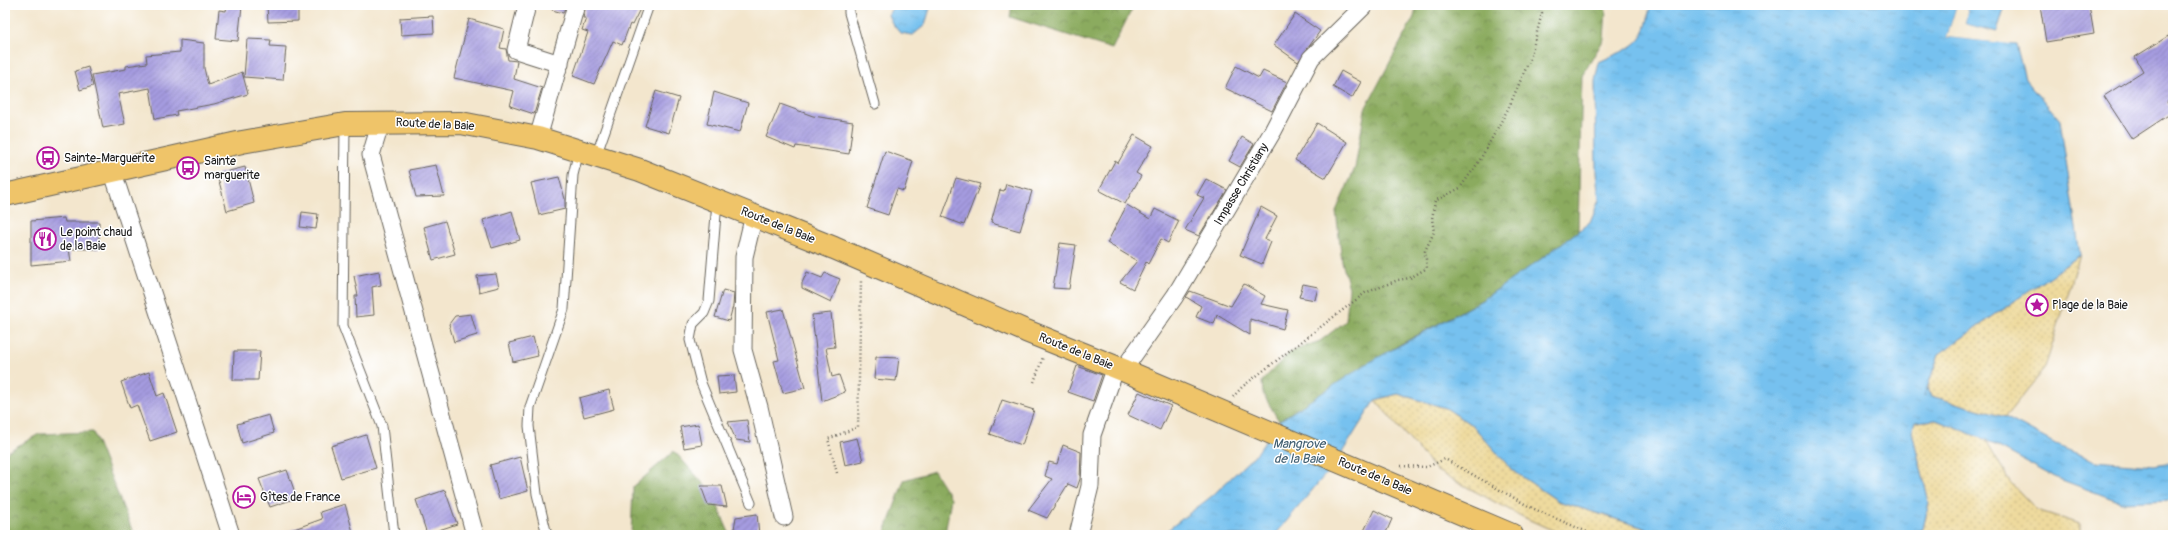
<svg xmlns="http://www.w3.org/2000/svg" width="2178" height="540" viewBox="0 0 2178 540" font-family="Pangolin,sans-serif">
<defs>
<pattern id="forest-crowns" width="20" height="18" patternUnits="userSpaceOnUse"><rect width="20" height="18" fill="#8bab5f"/><path d="M2 6a3 3 0 1 1 6 0M12 15a3 3 0 1 1 6 0" fill="none" stroke="#718a4e"/></pattern>
<pattern id="sand-dots" width="8" height="8" patternUnits="userSpaceOnUse"><rect width="8" height="8" fill="#eeda9e"/><path d="M2 2h.1M6 6h.1" fill="none" stroke="#ccba88" stroke-width="1.8" stroke-linecap="round"/></pattern>
<pattern id="water-ripples" width="26" height="14" patternUnits="userSpaceOnUse"><rect width="26" height="14" fill="#76c1ef"/><path d="M2 4q2-2 4 0t4 0M15 11q2-2 4 0t4 0" fill="none" stroke="#66a5cc"/></pattern>
<pattern id="building-hatch" width="6" height="6" patternUnits="userSpaceOnUse"><rect width="6" height="6" fill="#a59be0"/><path d="M-1 1l2-2M0 6l6-6M5 7l2-2" fill="none" stroke="#867eb5"/></pattern>
</defs>
<rect width="100%" height="100%" fill="#fff"/>
<filter id="ink" filterUnits="userSpaceOnUse"><feTurbulence type="fractalNoise" baseFrequency=".025" numOctaves="2"/><feDisplacementMap in="SourceGraphic" scale="8" xChannelSelector="R" yChannelSelector="G"/><feConvolveMatrix kernelMatrix="1 2 1 2 8 2 1 2 1" color-interpolation-filters="sRGB"/></filter>
<filter id="wash" filterUnits="userSpaceOnUse"><feTurbulence type="fractalNoise" baseFrequency=".012" numOctaves="4" result="noise"/><feDisplacementMap in="SourceGraphic" scale="16" xChannelSelector="R" yChannelSelector="G"/><feGaussianBlur stdDeviation="0.9" result="paint"/><feColorMatrix in="noise" values="0 0 0 0 0 0 0 0 0 0 0 0 0 0 0 0 0 1.4 0 .05"/><feComposite in="paint" operator="in"/></filter>
<g filter="url(#wash)">
<rect width="100%" height="100%" fill="#f3e6cd"/>
<g fill="url(#forest-crowns)" stroke="#54643e">
<polygon points="1012,5 1134,5 1112,49 1010,17"/>
<polygon points="1417,5 1604,5 1606,11 1604,39 1582,76 1578,231 1541,259 1482,300 1401,344 1279,421 1263,394 1262,381 1290,352 1320,341 1346,321 1349,288 1342,262 1336,211 1355,168 1365,109 1414,17"/>
<polygon points="93,432 134,535 5,535 5,453 39,434"/>
<polygon points="674,451 712,493 730,535 631,535 633,487"/>
<polygon points="934,471 951,498 945,535 884,535 904,480"/>
</g>
<g fill="url(#sand-dots)" stroke="#857b5d">
<polygon points="2080,255 2045,368 2005,417 1931,396 1928,386 1939,354"/>
<polygon points="1398,394 1446,408 1473,426 1512,470 1558,501 1657,532 1673,535 1563,535 1521,516 1437,471 1375,400"/>
<polygon points="1936,420 1986,440 2010,482 2037,510 2080,524 2080,535 1912,535 1923,529 1929,502 1912,432 1915,422"/>
</g>
<g fill="url(#water-ripples)" stroke="#496e86">
<polygon points="894,5 931,5 925,25 913,35 900,33 892,23 888,15"/>
<path d="M 1650,5 L 1957,5 L 1947,37 L 2016,44 L 2025,79 L 2060,120 L 2080,255 L 1939,354 L 1924,396 L 1928,388 L 1931,396 L 2005,417 L 2063,448 L 2096,461 L 2154,466 L 2173,463 L 2173,500 L 2121,502 L 2054,477 L 1986,440 L 1936,420 L 1915,422 L 1912,432 L 1929,502 L 1923,529 L 1912,535 L 1673,535 L 1657,532 L 1558,501 L 1512,470 L 1473,426 L 1446,408 L 1398,394 L 1375,400 L 1338,459 L 1275,535 L 1161,535 L 1212,496 L 1258,452 L 1279,421 L 1368,363 L 1482,300 L 1541,259 L 1590,222 L 1599,200 L 1596,172 L 1595,81 L 1599,62 C 1635,45 1645,47 1650,5 Z"/>
<polygon points="1968,5 2005,5 1997,32 1965,24"/>
</g>
<g fill="#f3e6cd">
<polygon points="1957,5 1959,5 1949,36 2011,42 2010,44 1947,37"/>
<polygon points="1966,5 1968,5 1965,24 1999,33 1964,25"/>
</g>
<g id="blocks">
<g fill="url(#building-hatch)">
<polygon points="227,5 242,6 238,41 216,39 219,10 226,11"/>
<polygon points="267,5 298,5 298,21 268,22"/>
<polygon points="553,5 566,5 563,13 552,10"/>
<polygon points="586,5 642,5 632,25 630,24 622,45 613,41 594,84 573,76 588,32 582,30 586,18 583,18"/>
<polygon points="2040,5 2089,5 2094,34 2046,42"/>
<polygon points="1295,14 1320,31 1298,62 1274,45"/>
<polygon points="433,16 434,33 401,35 400,18"/>
<polygon points="469,19 504,29 500,48 506,49 508,60 517,61 514,79 542,88 534,114 510,106 514,91 454,78"/>
<polygon points="2173,33 2173,98 2167,102 2173,112 2132,139 2104,96 2143,71 2135,57"/>
<polygon points="247,39 271,40 270,46 286,47 283,80 244,77"/>
<polygon points="180,40 204,43 204,68 208,85 242,72 248,94 214,104 176,111 177,115 155,119 150,88 118,94 125,124 103,128 92,75 126,69 126,66 147,63 146,55 180,52"/>
<polygon points="1236,66 1259,78 1263,71 1287,82 1272,111 1225,88"/>
<polygon points="88,67 93,86 80,90 75,71"/>
<polygon points="1341,71 1361,82 1352,98 1333,87"/>
<polygon points="656,91 679,98 669,133 645,126"/>
<polygon points="714,92 748,103 740,132 707,124"/>
<polygon points="780,104 813,116 853,122 849,154 796,146 795,149 766,137"/>
<polygon points="1317,123 1347,142 1326,178 1295,160"/>
<polygon points="1134,135 1153,146 1136,173 1141,176 1125,204 1099,190 1115,161 1118,163"/>
<polygon points="1242,137 1254,144 1240,167 1229,161"/>
<polygon points="885,151 913,161 904,191 897,189 888,215 867,208"/>
<polygon points="436,165 444,196 416,197 409,170"/>
<polygon points="245,167 254,203 227,211 217,174"/>
<polygon points="559,177 565,199 565,209 539,215 531,183"/>
<polygon points="956,178 980,184 964,225 942,217"/>
<polygon points="1206,179 1227,190 1199,236 1185,230 1204,198 1197,195"/>
<polygon points="1006,184 1032,191 1020,231 991,223 1000,190 1004,191"/>
<polygon points="1127,205 1150,219 1155,209 1179,221 1168,243 1161,239 1148,264 1146,262 1133,289 1120,282 1137,261 1107,243"/>
<polygon points="1261,207 1277,216 1265,239 1271,242 1262,264 1240,255"/>
<polygon points="512,211 520,240 492,248 483,220"/>
<polygon points="302,212 318,214 316,229 300,227"/>
<polygon points="64,218 65,222 99,222 99,249 69,249 71,261 31,265 31,221"/>
<polygon points="445,221 455,254 433,260 424,227"/>
<polygon points="1060,243 1076,245 1069,289 1053,288"/>
<polygon points="379,271 381,285 372,287 374,315 356,317 355,296 358,296 354,276"/>
<polygon points="807,272 822,278 825,273 840,279 831,302 802,288 802,283"/>
<polygon points="496,274 499,287 479,292 477,276"/>
<polygon points="1244,284 1265,296 1261,304 1288,310 1283,329 1250,319 1250,335 1217,315 1214,324 1196,317 1201,306 1186,297 1190,291 1231,306"/>
<polygon points="1303,284 1318,287 1315,300 1299,297"/>
<polygon points="723,290 734,293 733,306 729,321 715,317"/>
<polygon points="783,309 805,388 783,393 774,361 779,360 767,312"/>
<polygon points="831,313 835,347 826,348 832,377 839,375 845,392 822,401 812,315"/>
<polygon points="471,314 477,335 454,342 449,324 455,316"/>
<polygon points="533,337 538,356 513,362 509,343"/>
<polygon points="234,351 260,351 258,380 233,380"/>
<polygon points="876,357 899,358 896,381 874,379"/>
<polygon points="1077,366 1102,375 1093,401 1068,392"/>
<polygon points="149,372 157,396 164,393 177,432 150,441 137,405 130,408 121,382"/>
<polygon points="734,375 736,392 719,394 717,376"/>
<polygon points="609,390 614,409 584,417 579,398"/>
<polygon points="1139,392 1171,406 1160,430 1128,415"/>
<polygon points="1002,400 1034,410 1022,445 990,434"/>
<polygon points="269,415 274,433 242,443 237,424"/>
<polygon points="747,420 750,442 736,440 728,422"/>
<polygon points="698,424 702,445 684,448 680,427"/>
<polygon points="366,435 376,468 341,478 331,446"/>
<polygon points="857,438 863,461 845,465 840,442"/>
<polygon points="1063,445 1081,452 1080,479 1077,488 1068,484 1047,518 1028,510 1052,479 1045,476 1049,462 1057,464"/>
<polygon points="520,457 528,491 499,499 490,465"/>
<polygon points="287,470 297,498 270,507 259,479"/>
<polygon points="701,486 722,486 727,507 708,505"/>
<polygon points="445,490 457,524 427,534 416,500"/>
<polygon points="345,504 353,532 343,535 283,535 283,533 322,519 320,512"/>
<polygon points="1374,510 1392,519 1385,535 1362,535"/>
<polygon points="757,514 759,535 733,535 736,517"/>
</g>
</g>
</g>
<g filter="url(#ink)">
<use href="#blocks" fill-opacity="0" stroke="#67635a" stroke-width="1"/>
<g fill="none" stroke-linecap="round" stroke-linejoin="round">
<g stroke="#67635a" stroke-width="11">
<g id="service">
<polyline points="849,5 849,13 875,104"/>
<polyline points="345,124 343,326 382,426 394,535"/>
<polyline points="596,156 649,5"/>
<polyline points="717,202 709,301 704,313 693,324 690,340 701,383 751,503"/>
<polyline points="547,535 537,494 529,426 530,407 564,309 573,175 579,151"/>
</g>
</g>
<g stroke="#67635a" stroke-width="19">
<g id="minor">
<polyline points="527,5 516,50 560,64"/>
<polyline points="381,122 371,155 475,535"/>
<polyline points="538,138 576,5"/>
<polyline points="112,170 231,535"/>
<polyline points="754,215 744,257 743,350 759,407 784,517"/>
<polyline points="1123,370 1175,296 1273,131 1311,58 1365,5"/>
<polyline points="1078,535 1090,486 1092,435 1116,367"/>
</g>
</g>
<g stroke="#67635a" stroke-width="24">
<polyline id="primary" points="5,195 242,142 345,124 461,123 538,138 640,170 834,248 1026,331 1123,370 1512,535"/>
</g>
<g stroke="#67635a" stroke-width="2.5" stroke-dasharray="1 3" stroke-linecap="butt">
<polyline points="1034,382 1043,357"/>
<polyline points="1233,397 1242,387 1365,293 1398,280 1410,278 1427,268 1425,251 1434,232 1432,219 1435,201 1460,188 1480,160 1508,109 1530,59 1542,13 1540,5"/>
<polyline points="1401,466 1427,467 1445,459 1532,508 1594,535"/>
<polyline points="837,473 828,439 858,427 861,281"/>
</g>
<use href="#service" stroke="#fff" stroke-width="9"/>
<use href="#minor" stroke="#fff" stroke-width="17"/>
<use href="#primary" stroke="#efc469" stroke-width="22"/>
</g>
</g>
<defs>
<g id="bus-ring" transform="scale(1.15)"><circle r="9.5" fill="#fff" stroke="#b5179e" stroke-width="1.5"/><path d="M-5-6H5V4H4V6H2V4H-2V6H-4V4H-5ZM-3.5-4V0h7V-4ZM-3.5 1.2v1.5H-2V1.2ZM2 1.2v1.5H3.5V1.2Z" fill="#b5179e"/></g>
<g id="restaurant-ring" transform="scale(1.15)"><circle r="9.5" fill="#fff" stroke="#b5179e" stroke-width="1.5"/><path d="M-5-6h1v4h1v-4h1v4h1v-4h1v5L-1.5 .5V6h-2V.5L-5-1ZM5-6V6H3V1.5H1.5Q1.5-4 5-6Z" fill="#b5179e"/></g>
<g id="sight-ring" transform="scale(1.15)"><circle r="9.5" fill="#fff" stroke="#b5179e" stroke-width="1.5"/><path d="M0-6L1.8-2.2L6-1.7L2.9 1.2L3.7 5.4L0 3.3L-3.7 5.4L-2.9 1.2L-6-1.7L-1.8-2.2Z" fill="#b5179e"/></g>
<g id="hotel-ring" transform="scale(1.15)"><circle r="9.5" fill="#fff" stroke="#b5179e" stroke-width="1.5"/><path d="M-6-4.5h1.5V1H6V5H4.5V3h-9V5H-6ZM-4 0a1.8 1.8 0 1 1 3.6 0ZM.5 0V-2.5h3Q6-2.5 6 0Z" fill="#b5179e"/></g>
</defs>
<g fill-rule="evenodd">
<use href="#bus-ring" x="48" y="158"/>
<use href="#bus-ring" x="188" y="168"/>
<use href="#restaurant-ring" x="45" y="239"/>
<use href="#sight-ring" x="2037" y="305"/>
<use href="#hotel-ring" x="244" y="497"/>
</g>
<g text-anchor="middle" stroke-width="3" stroke-linejoin="round" paint-order="stroke">
<g font-size="12" fill="#1c1c1c" stroke="#fff">
<text transform="translate(435 124) rotate(3)" y="4">Route de la Baie</text>
<text transform="translate(1241 184) rotate(-59)" y="4">Impasse Christiany</text>
<text transform="translate(778 225) rotate(22)" y="4">Route de la Baie</text>
<text transform="translate(1076 351) rotate(22)" y="4">Route de la Baie</text>
<text transform="translate(1375 476) rotate(23)" y="4">Route de la Baie</text>
</g>
<g font-size="12" fill="#1c1c1c" stroke="#fff" text-anchor="start">
<text x="64" y="162">Sainte-Marguerite</text>
<text x="204" y="165">Sainte<tspan x="204" dy="14">marguerite</tspan></text>
<text x="60" y="236">Le point chaud<tspan x="60" dy="14">de la Baie</tspan></text>
<text x="2052" y="309">Plage de la Baie</text>
<text x="260" y="501">Gîtes de France</text>
</g>
<g font-size="13" font-style="italic" fill="#405e70" stroke="#fff">
<text x="1299" y="448">Mangrove<tspan x="1299" dy="15">de la Baie</tspan></text>
</g>
</g>
<rect width="2178" height="540" fill="none" stroke="#fff" stroke-width="20"/>
</svg>
